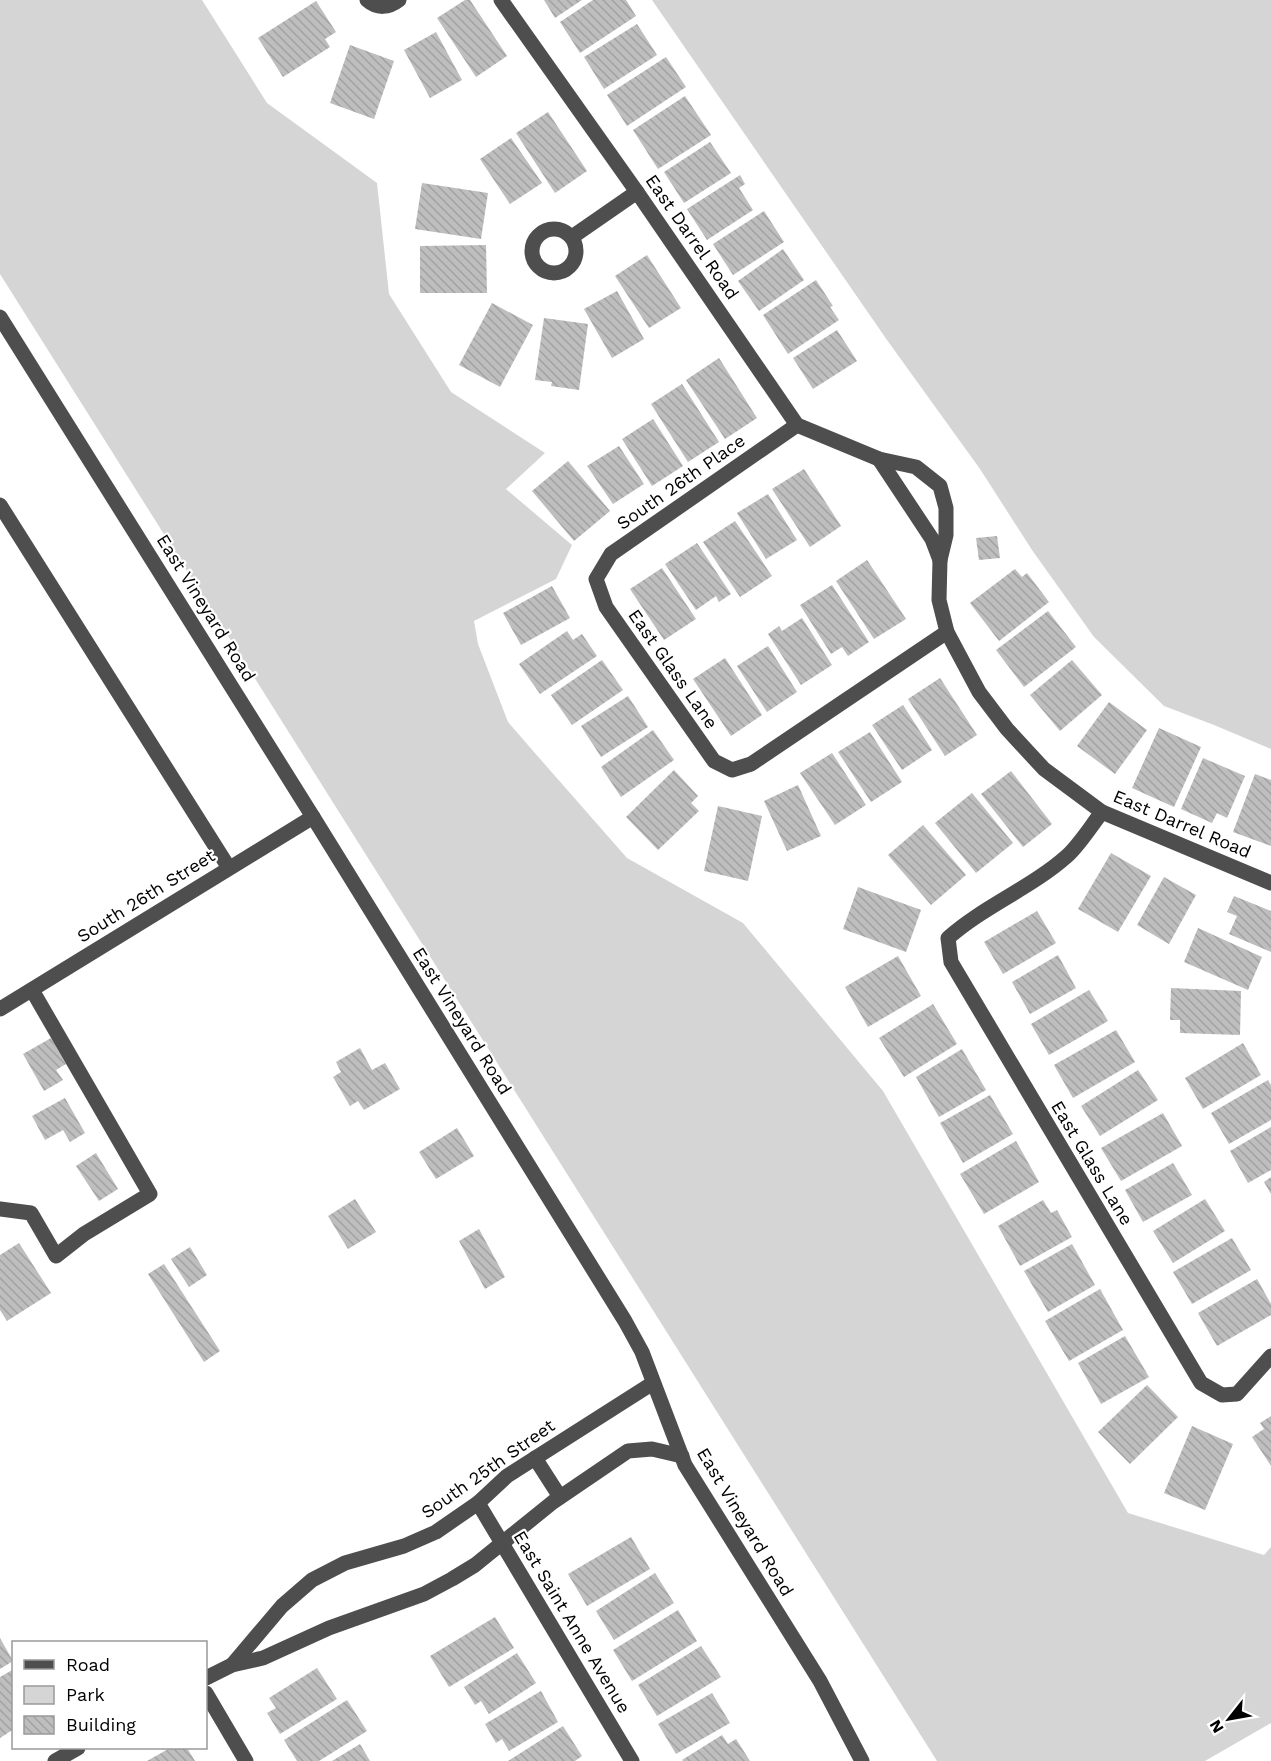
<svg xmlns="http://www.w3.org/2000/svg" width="1271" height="1761" viewBox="0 0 1271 1761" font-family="'Work Sans',sans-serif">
<defs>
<pattern id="building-back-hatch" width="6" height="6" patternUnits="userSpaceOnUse" patternTransform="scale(1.5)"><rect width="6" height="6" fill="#bebebe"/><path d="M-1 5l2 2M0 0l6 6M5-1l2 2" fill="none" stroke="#a2a2a2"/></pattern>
</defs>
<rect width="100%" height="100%" fill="#fff"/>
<g fill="#d5d5d5">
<polygon points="0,0 202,0 267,103 377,183 389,294 451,392 545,453 506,489 572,545 556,579 474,621 478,644 508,722 534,752 627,858 743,923 883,1091 1128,1513 1264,1555 1271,1547 1271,1723 1205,1761 937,1761 0,274"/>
<polygon points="652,0 1271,0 1271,749 1214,725 1164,706 1094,637 1032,550 980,469 887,340"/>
</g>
<g fill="url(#building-back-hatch)">
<polygon points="465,0 470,0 507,56 476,77 437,18"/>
<polygon points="544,0 582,0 555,18"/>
<polygon points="593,0 626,0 636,16 580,53 560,22"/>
<polygon points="316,1 336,32 325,39 330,47 283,77 258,38"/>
<polygon points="637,24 657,55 604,89 584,57"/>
<polygon points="436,32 462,80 430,98 404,50"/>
<polygon points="350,45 394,61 374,119 330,103"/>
<polygon points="666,57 686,87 627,126 607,95"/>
<polygon points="685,96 711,135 658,169 633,130"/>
<polygon points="548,112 587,171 555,193 516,133"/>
<polygon points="511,138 542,183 510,204 480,159"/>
<polygon points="710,142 731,173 684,203 664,172"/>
<polygon points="740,175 745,184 739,188 753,210 707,240 687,209"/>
<polygon points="422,183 488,193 481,239 415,229"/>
<polygon points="764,211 784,242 733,275 713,244"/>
<polygon points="486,245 487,293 420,293 420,246"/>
<polygon points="783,249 804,280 759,311 738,281"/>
<polygon points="647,255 681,308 649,328 615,276"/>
<polygon points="816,280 833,306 830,307 839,320 788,354 763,315"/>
<polygon points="617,291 644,339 612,358 584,309"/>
<polygon points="492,303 533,325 500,387 459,365"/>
<polygon points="544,318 588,324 579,390 551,386 552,382 535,380"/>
<polygon points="837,330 857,361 813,389 793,358"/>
<polygon points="719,358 757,418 725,439 686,380"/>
<polygon points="682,384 719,442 688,462 651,404"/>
<polygon points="653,419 683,466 652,486 622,439"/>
<polygon points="619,446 644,484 613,504 587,466"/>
<polygon points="568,461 610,511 574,541 532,491"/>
<polygon points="804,469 841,526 810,547 772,489"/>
<polygon points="768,494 797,540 766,559 737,513"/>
<polygon points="735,521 772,576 740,597 703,542"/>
<polygon points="997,536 1000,558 979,560 976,538"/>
<polygon points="697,543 731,594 719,602 716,596 696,610 665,564"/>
<polygon points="867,560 906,619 874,639 836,581"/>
<polygon points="662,568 696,619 664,640 630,589"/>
<polygon points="1015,569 1022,577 1027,573 1049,602 999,641 970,603"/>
<polygon points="832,585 869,642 848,656 842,647 831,654 800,605"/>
<polygon points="552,586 570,618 521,645 503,613"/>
<polygon points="1048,611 1076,647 1024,687 996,650"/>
<polygon points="802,618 832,665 801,685 768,634 779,626 782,631"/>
<polygon points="567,631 573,640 582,634 597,656 540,694 519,664"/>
<polygon points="768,646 797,692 767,712 737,666"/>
<polygon points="725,658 762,715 731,736 693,679"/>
<polygon points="602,660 623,690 572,725 551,695"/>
<polygon points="1072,660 1102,695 1060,731 1030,695"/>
<polygon points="940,678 977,735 945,756 908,699"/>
<polygon points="628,696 648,727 601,757 581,726"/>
<polygon points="1109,702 1147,730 1115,774 1077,746"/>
<polygon points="903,705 932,750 902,770 872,725"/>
<polygon points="1159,728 1201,747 1174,807 1132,788"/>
<polygon points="653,730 674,760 621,797 601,767"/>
<polygon points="870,732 902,782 871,802 838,752"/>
<polygon points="832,753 866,805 835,825 800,773"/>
<polygon points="1203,758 1245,776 1227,818 1217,813 1212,823 1181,809"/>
<polygon points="674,770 698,796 691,803 699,811 658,850 626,817"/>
<polygon points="1011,771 1052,824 1023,847 981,794"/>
<polygon points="1255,774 1271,780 1271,846 1233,832"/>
<polygon points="798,785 821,836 787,851 764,801"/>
<polygon points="972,793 1013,843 976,873 935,823"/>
<polygon points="718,806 762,816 748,881 704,871"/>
<polygon points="923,825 966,875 931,905 888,855"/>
<polygon points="1111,853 1151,876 1118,932 1078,909"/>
<polygon points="1164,877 1196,895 1169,944 1137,925"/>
<polygon points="858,887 921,910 906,952 843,929"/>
<polygon points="1234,896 1271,911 1271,952 1229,934 1237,916 1227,912"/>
<polygon points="1037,911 1056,943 1003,974 984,942"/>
<polygon points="1198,928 1262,957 1248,990 1184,962"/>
<polygon points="1058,955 1076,988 1030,1014 1012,982"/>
<polygon points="898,956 921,996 868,1027 845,987"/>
<polygon points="1171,988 1241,991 1240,1035 1180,1033 1180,1020 1170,1020"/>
<polygon points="1089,990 1108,1021 1049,1055 1031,1024"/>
<polygon points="933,1004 957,1044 904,1077 879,1038"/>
<polygon points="1116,1030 1135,1062 1073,1098 1054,1065"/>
<polygon points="51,1038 66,1064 56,1070 63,1080 44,1091 23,1054"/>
<polygon points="1243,1043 1261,1075 1203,1109 1185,1078"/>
<polygon points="360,1048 372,1070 385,1063 400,1089 364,1110 358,1101 350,1106 333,1077 341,1072 336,1062"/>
<polygon points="962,1049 986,1090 939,1117 916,1077"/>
<polygon points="1138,1070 1158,1100 1100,1136 1081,1106"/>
<polygon points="1268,1080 1271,1085 1271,1120 1229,1144 1211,1113"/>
<polygon points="990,1095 1013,1134 963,1163 940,1123"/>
<polygon points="65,1098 85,1133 70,1142 63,1130 45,1140 32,1116"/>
<polygon points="1163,1113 1182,1146 1121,1181 1101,1148"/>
<polygon points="1271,1127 1271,1170 1248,1183 1230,1151"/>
<polygon points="457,1128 474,1156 436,1179 419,1152"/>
<polygon points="1016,1141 1039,1182 984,1214 960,1174"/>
<polygon points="96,1153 118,1189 99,1201 76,1166"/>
<polygon points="1173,1163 1192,1195 1143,1222 1125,1190"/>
<polygon points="1271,1177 1271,1194 1264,1182"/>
<polygon points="355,1199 376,1232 348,1249 328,1216"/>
<polygon points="1205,1199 1225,1231 1173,1263 1153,1231"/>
<polygon points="1043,1200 1051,1213 1057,1210 1072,1237 1020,1266 998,1226"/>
<polygon points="479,1229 505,1277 485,1289 459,1241"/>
<polygon points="1232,1238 1251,1270 1192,1304 1173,1272"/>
<polygon points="19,1243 51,1293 7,1321 0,1310 0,1255"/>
<polygon points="1072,1244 1095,1285 1048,1312 1024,1271"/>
<polygon points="190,1247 207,1275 189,1287 171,1259"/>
<polygon points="164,1264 220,1351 204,1362 148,1274"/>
<polygon points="1257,1279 1271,1304 1271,1315 1217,1346 1198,1313"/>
<polygon points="1100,1289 1123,1330 1069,1361 1045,1321"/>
<polygon points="1125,1336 1149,1377 1101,1404 1078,1363"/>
<polygon points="1147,1385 1178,1417 1130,1464 1098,1432"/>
<polygon points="1271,1416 1271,1466 1252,1437 1264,1429 1260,1423"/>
<polygon points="1192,1426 1233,1444 1205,1510 1164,1493"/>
<polygon points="631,1537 650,1569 587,1606 568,1574"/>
<polygon points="655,1573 674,1603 614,1640 596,1611"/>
<polygon points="678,1610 697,1641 632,1681 613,1650"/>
<polygon points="495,1617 514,1648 449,1687 430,1656"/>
<polygon points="0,1638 13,1661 0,1669"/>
<polygon points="701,1646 721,1677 657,1716 638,1685"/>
<polygon points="517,1653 536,1683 489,1714 481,1701 475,1705 464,1687"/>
<polygon points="317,1668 337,1699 280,1734 267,1713 276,1708 269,1698"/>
<polygon points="14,1669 14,1729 0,1738 0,1677"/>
<polygon points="541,1691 558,1722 509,1751 502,1739 496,1743 485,1724"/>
<polygon points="712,1693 730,1723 676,1754 658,1724"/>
<polygon points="347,1700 367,1731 319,1761 297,1761 284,1740"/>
<polygon points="563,1726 582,1756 575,1761 508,1761"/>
<polygon points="722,1735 728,1744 736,1739 750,1761 683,1761 682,1760"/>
<polygon points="360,1744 370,1761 332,1761"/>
<polygon points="170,1748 187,1748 195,1761 147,1761"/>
</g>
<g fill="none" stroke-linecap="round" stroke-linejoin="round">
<g stroke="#4e4e4e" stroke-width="15">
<path d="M 367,0 C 377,9 389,8 399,0"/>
<polyline points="501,0 637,192 797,425 879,459 916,467 940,486 946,508 946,535 940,560 939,600 947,632 979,692 1007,729 1044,769 1102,812 1271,883"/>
<circle cx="554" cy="251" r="22"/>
<polyline points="572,237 637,192"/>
<polyline points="0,317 313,817 625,1321 642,1352 685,1465 820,1681 862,1761"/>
<polyline points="797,425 611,554 596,579 606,607 714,761 732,770 751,764 947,632"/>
<polyline points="879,459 932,539 940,560"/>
<polyline points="0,505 229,868"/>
<path d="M 1102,812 C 1091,826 1080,844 1067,856 C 1031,888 984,906 948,938 L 951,962 L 1201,1383 L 1222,1395 L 1237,1394 L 1271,1356"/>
<polyline points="0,1009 313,817"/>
<polyline points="0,1209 31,1213 56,1256 84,1234 150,1194 32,990"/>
<polyline points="535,1458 560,1497"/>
<polyline points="478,1503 632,1761"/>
<polyline points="232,1665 282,1606 312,1580 345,1563 404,1546 436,1532 478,1503 507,1476 653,1383"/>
<polyline points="206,1678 232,1665 263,1658 329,1628 424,1594 452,1579 475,1565 553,1502 628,1451 652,1449 682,1456"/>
<polyline points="206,1693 246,1761"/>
<polyline points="55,1761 78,1748"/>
</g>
</g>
<g text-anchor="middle" stroke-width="4.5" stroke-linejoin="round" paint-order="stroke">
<g font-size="18" fill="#000" stroke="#fff">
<text transform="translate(692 237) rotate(55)" y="6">East Darrel Road</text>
<text transform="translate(681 482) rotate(-35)" y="6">South 26th Place</text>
<text transform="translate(206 608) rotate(58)" y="6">East Vineyard Road</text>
<text transform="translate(673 669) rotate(55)" y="6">East Glass Lane</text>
<text transform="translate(1182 824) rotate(23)" y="6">East Darrel Road</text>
<text transform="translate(146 896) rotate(-32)" y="6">South 26th Street</text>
<text transform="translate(462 1021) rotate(58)" y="6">East Vineyard Road</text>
<text transform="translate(1092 1163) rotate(59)" y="6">East Glass Lane</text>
<text transform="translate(488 1469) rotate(-35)" y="6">South 25th Street</text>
<text transform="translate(745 1522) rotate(59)" y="6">East Vineyard Road</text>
<text transform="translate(572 1622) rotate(59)" y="6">East Saint Anne Avenue</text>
</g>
</g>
<rect x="12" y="1641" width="195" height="108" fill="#ffffff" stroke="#999999" stroke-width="1.5"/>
<rect x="24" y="1660" width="30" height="9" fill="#4e4e4e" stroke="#999999" stroke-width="1.5"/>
<text x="66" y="1671" font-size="18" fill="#000000">Road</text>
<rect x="24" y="1686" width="30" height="18" fill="#d5d5d5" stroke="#999999" stroke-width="1.5"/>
<text x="66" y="1701" font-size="18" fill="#000000">Park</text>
<rect x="24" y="1716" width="30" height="18" fill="url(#building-back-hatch)" stroke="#999999" stroke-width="1.5"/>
<text x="66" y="1731" font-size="18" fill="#000000">Building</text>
<g transform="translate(1229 1719) rotate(239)" stroke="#ffffff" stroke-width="4.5" paint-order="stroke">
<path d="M0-4.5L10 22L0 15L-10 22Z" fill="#000000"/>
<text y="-9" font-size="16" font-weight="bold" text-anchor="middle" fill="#000000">N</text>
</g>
</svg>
